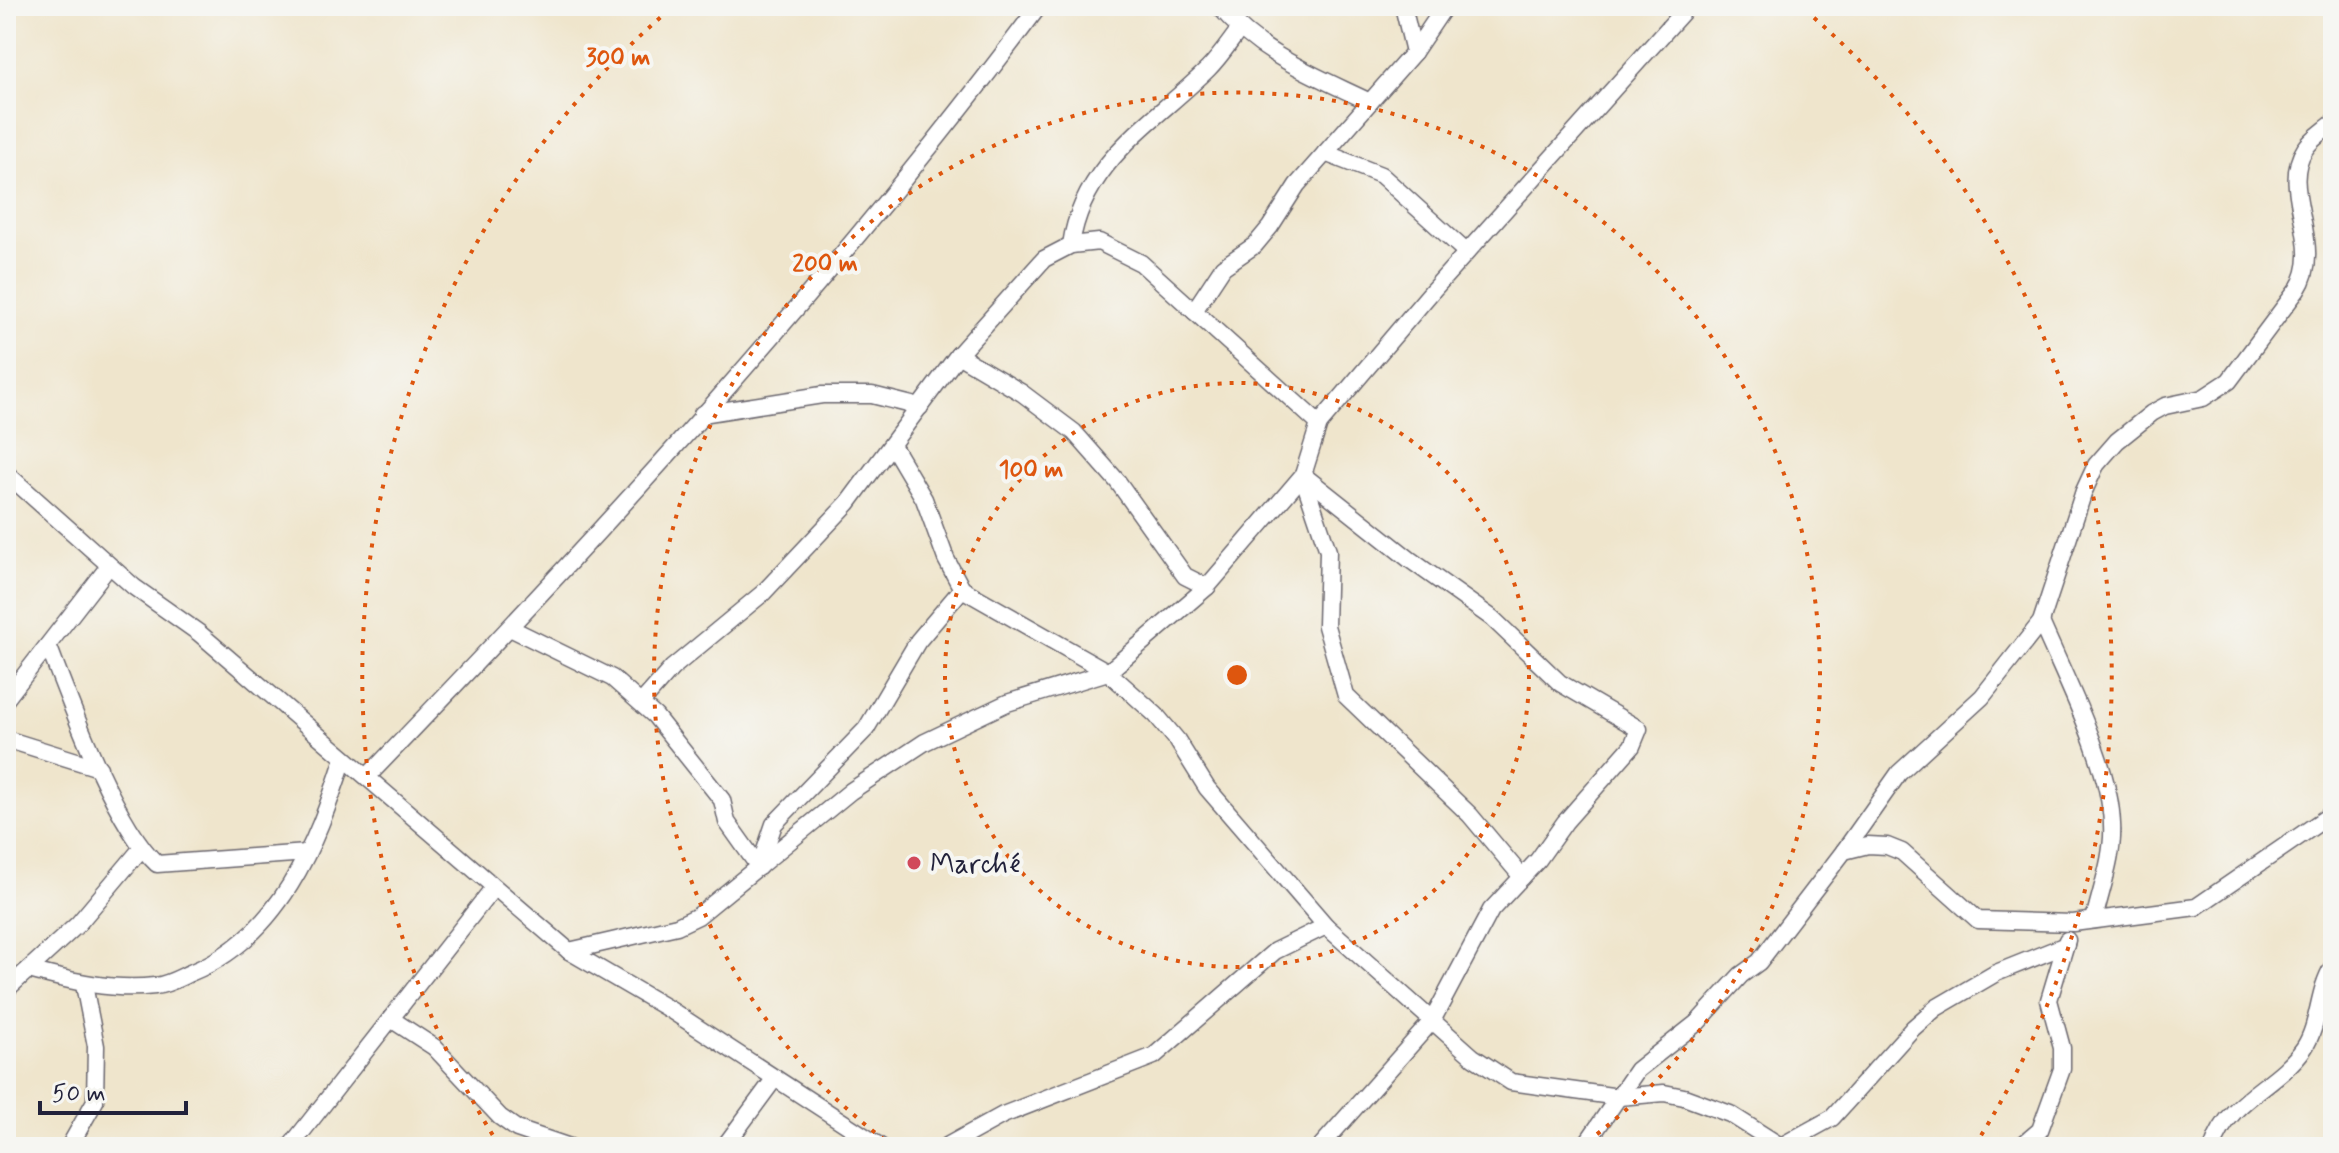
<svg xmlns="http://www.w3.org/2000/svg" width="2339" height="1153" viewBox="0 0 2339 1153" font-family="Mynerve,sans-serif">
<rect width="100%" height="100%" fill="#f6f6f2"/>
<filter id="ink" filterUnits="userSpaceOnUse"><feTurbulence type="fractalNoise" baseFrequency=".0125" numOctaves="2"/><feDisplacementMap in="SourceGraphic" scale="16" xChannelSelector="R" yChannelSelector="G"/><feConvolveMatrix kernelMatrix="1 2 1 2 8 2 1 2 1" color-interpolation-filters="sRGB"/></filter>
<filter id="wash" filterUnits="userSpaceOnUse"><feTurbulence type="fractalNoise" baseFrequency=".006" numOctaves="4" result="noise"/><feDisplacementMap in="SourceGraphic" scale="32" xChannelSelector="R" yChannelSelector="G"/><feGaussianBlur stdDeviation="1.8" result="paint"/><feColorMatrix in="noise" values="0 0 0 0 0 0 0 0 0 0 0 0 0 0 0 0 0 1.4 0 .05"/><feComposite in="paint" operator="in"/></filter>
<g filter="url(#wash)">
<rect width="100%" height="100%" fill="#efe5cc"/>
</g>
<g filter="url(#ink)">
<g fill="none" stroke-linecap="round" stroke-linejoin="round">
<g stroke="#6a666e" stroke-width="19">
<g id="street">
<path d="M 1219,6 C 1260,55 1314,75 1370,102"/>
<polyline points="1403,6 1414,52"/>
<polyline points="1325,153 1381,175 1466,252"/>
<path d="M 1071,245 C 1083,162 1153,123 1208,69 C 1220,57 1229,43 1239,30"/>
<polyline points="1194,311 1223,267 1255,245 1270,227 1297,185 1414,52 1445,6"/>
<polyline points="958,355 1022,393 1074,432 1118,482 1185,576 1207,587"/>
<polyline points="702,414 822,395 872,395 920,407"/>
<polyline points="892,445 924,499 946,559 962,589 1108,672 1156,715 1177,740 1207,788 1326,926"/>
<polyline points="6,473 134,587 199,633 569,951 672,1011 881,1147"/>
<polyline points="1303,475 1409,559 1492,618 1560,683 1639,729 1632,746 1565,822 1538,860 1491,910 1432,1021 1320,1147"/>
<polyline points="1303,477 1328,551 1326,626 1346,696 1470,815 1522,877"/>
<path d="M 2041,622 C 2065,678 2110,764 2112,824 C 2114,856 2101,889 2094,920"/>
<polyline points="510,628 612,678 655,716 722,800 727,822 759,867"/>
<path d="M 48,645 C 70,702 114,824 157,864 L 307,853"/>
<polyline points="6,699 109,566"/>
<polyline points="641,703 672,668 763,593 848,503 958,355 1044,259 1071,245 1099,242 1141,263 1319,424"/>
<polyline points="6,739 99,768"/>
<path d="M 367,777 C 603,532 835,279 1039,6"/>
<path d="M 1844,851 L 1899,773 L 1982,697 L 2041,622 L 2084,491 L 2096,465 L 2117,441 L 2152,413 L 2165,406 L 2203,398 L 2229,381 L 2297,290 C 2327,244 2278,190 2305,149 C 2312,138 2324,131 2333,123"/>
<polyline points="760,865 774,824 866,729 918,641 962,589"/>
<polyline points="569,951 677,926 698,916 851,791 925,742 1007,703 1108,672 1207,587 1303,475 1319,424 1433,290 1688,6"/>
<path d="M 29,970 C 70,981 112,991 155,986 C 167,985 179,978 190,973 C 280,937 316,845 344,758"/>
<polyline points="6,990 78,924 141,849"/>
<polyline points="391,1019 434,1047 500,1117 517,1129 570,1147"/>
<polyline points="1781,1146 1832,1118 1913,1028 1936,1008 1996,973 2066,945"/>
<polyline points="69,1147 95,1101 96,1046 84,985"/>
<polyline points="290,1147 494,887"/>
<polyline points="724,1147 775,1078"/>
<polyline points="945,1147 1003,1115 1154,1056 1275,951 1326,926 1473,1057 1511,1082 1619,1097 1664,1093 1684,1097 1730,1114 1782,1147"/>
<polyline points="1584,1147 1637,1070 1698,1022 1741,975 1759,962 1844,851 1868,845 1887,846 1902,852 1978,920 2073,923 2196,907 2333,813"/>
<polyline points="2020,1147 2040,1130 2062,1069 2062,1048 2049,1000 2067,940"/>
<path d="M 2213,1147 C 2229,1098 2277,1087 2304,1048 C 2320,1024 2317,991 2333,966"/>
</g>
</g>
<use href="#street" stroke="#fff" stroke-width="16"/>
</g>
</g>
<g fill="none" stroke="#de560e" stroke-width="4" stroke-dasharray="4 8">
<circle cx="1237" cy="675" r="292"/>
<path d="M894 1147A583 583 0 1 1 1580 1147"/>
<path d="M499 1145A875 875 0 0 1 669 10M1805 10A875 875 0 0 1 1975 1145"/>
</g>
<circle fill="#d1495b" stroke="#f6f6f2" stroke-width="3" cx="914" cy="863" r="8"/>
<g text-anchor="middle" stroke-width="8" stroke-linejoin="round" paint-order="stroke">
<g font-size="28" fill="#22223b" stroke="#f6f6f2" text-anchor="start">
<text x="930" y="873">Marché</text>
</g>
</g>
<circle cx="1237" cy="675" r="12" fill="#de560e" stroke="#f6f6f2" stroke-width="4"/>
<g font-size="24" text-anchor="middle" font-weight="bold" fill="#de560e" stroke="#f6f6f2" stroke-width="8" stroke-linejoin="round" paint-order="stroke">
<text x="618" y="65">300 m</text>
<text x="825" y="271">200 m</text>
<text x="1031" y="477">100 m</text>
</g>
<rect width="2339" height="1153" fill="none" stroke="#f6f6f2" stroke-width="32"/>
<path d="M40 1101v12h146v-12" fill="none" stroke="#22223b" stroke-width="4"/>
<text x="52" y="1101" font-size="24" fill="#22223b" stroke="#f6f6f2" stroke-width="6" paint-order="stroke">50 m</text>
</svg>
